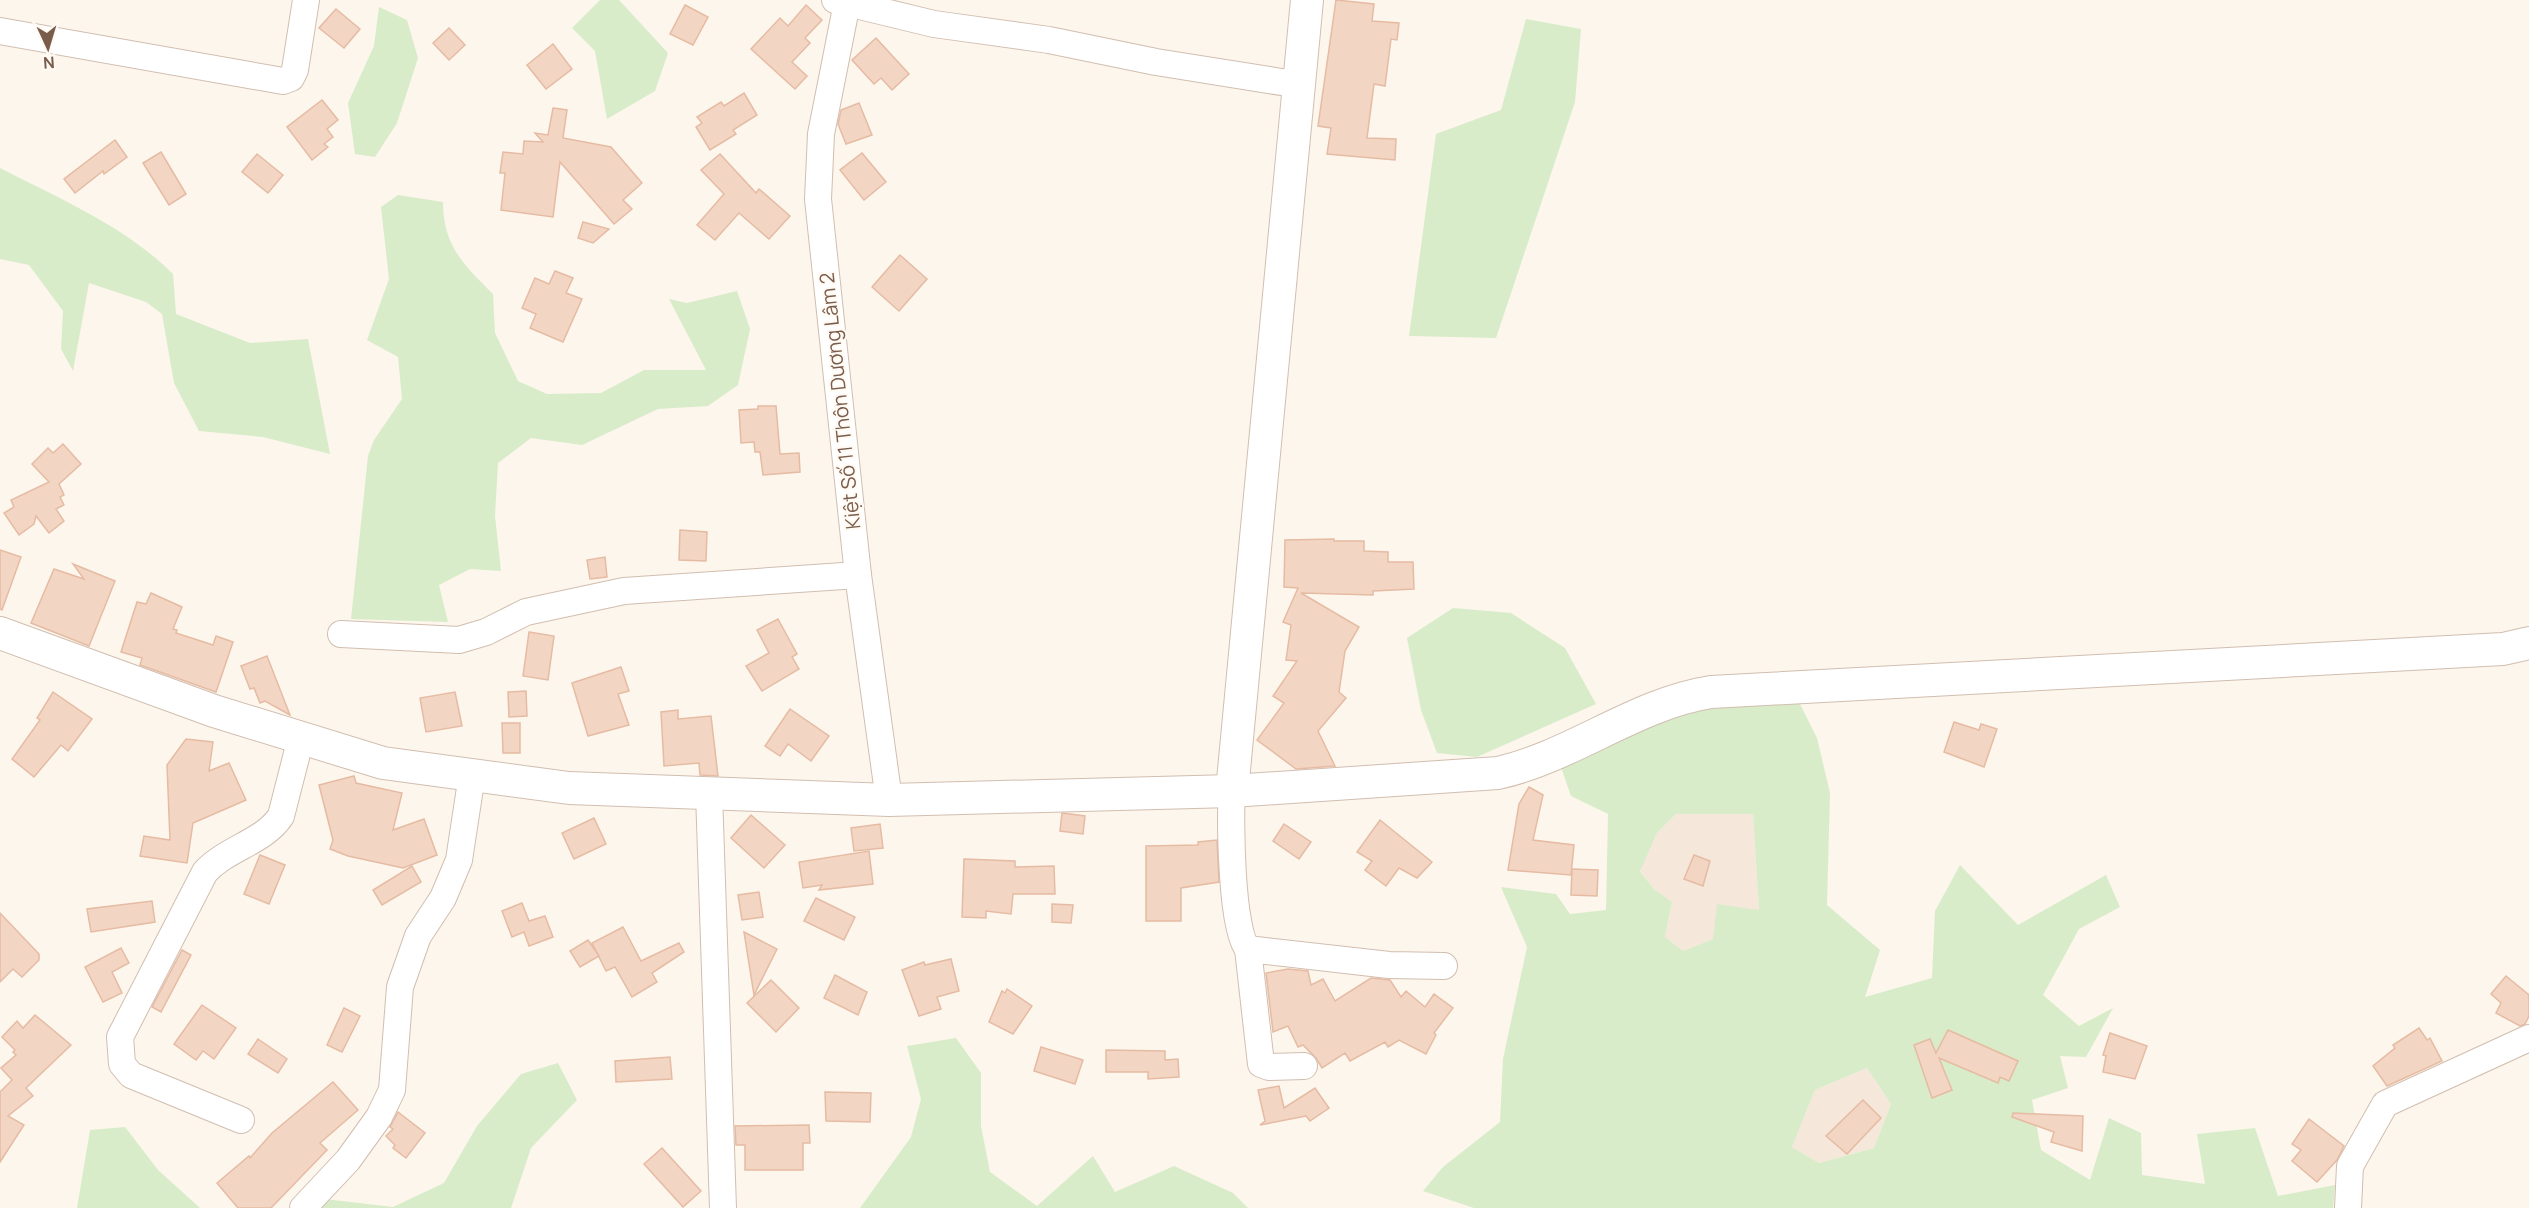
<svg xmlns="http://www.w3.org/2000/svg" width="2529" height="1208" viewBox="0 0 2529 1208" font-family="Manrope,sans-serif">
<rect width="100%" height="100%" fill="#fdf6ec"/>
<g fill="#f5e8da">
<polygon points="1676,814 1753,814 1759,911 1713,939 1683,951 1665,937 1672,902 1654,889 1640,870 1657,833"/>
<polygon points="1867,1068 1891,1104 1874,1148 1819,1163 1792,1147 1815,1090"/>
</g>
<g fill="#d8ecc9" fill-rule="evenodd">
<polygon points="600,0 619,0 668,53 655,91 607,119 595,51 572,28"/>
<polygon points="379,7 407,20 418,58 397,123 375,157 355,154 348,103 374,46"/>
<polygon points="1526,19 1581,29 1575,102 1496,338 1409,336 1436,134 1501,110"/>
<path d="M 0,168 C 60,199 125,226 173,274 L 176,314 L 250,343 L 308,339 L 330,454 L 263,437 L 199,431 L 174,383 L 162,314 L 146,302 L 89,283 L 73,371 L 61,349 L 63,311 L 29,265 L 0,259 Z"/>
<path d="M 398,195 L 443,202 C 443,246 464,265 493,294 L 495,333 L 518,381 L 547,394 L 601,393 L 644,370 L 706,370 L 669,299 L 687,303 L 737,291 L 750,329 L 738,385 L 708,406 L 658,409 L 582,445 L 531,438 L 498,463 L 495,516 L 501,571 L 470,569 L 439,585 L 448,622 L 351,619 L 368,456 L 374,440 L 402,399 L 398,357 L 367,340 L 389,279 L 381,207 Z"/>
<polygon points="1453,608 1511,613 1565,648 1596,704 1477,757 1437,753 1421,710 1407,638"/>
<path d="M 1799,702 L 1817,738 L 1830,793 L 1827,905 L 1880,950 L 1865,997 L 1932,978 L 1935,911 L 1960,865 L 2018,925 L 2106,875 L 2120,907 L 2079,929 L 2043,995 L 2079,1026 L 2113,1008 L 2086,1057 L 2060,1056 L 2068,1088 L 2032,1100 L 2041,1150 L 2090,1180 L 2109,1118 L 2141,1133 L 2142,1175 L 2205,1184 L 2197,1134 L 2255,1128 L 2278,1196 L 2335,1185 L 2333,1208 L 1474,1208 L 1423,1191 L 1443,1167 L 1500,1122 L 1503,1059 L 1527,947 L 1501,887 L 1556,894 L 1570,914 L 1606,910 L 1608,814 L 1571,796 L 1561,767 L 1700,703 ZM 1676,814 L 1753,814 L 1759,910 L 1717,904 L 1713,939 L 1683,951 L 1665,937 L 1672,902 L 1654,889 L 1640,871 L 1657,833 ZM 1867,1068 L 1891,1104 L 1874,1148 L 1819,1163 L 1792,1147 L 1815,1090 Z"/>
<polygon points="956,1038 981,1073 981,1126 990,1172 1037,1206 1093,1156 1115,1192 1174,1166 1233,1193 1248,1208 860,1208 911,1137 921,1099 907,1046"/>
<polygon points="558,1063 577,1100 531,1148 511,1208 296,1208 316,1198 393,1207 444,1183 477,1126 521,1074"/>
<polygon points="125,1127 158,1170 200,1208 77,1208 90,1130"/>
</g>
<g fill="#f3d5c3" stroke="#e6bba3" stroke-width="1.5">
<polygon points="1336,0 1374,4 1372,21 1399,23 1397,40 1391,39 1385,86 1374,84 1367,138 1396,139 1395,160 1327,154 1331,128 1318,126"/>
<polygon points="685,5 708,17 693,45 670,34"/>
<polygon points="806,5 822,20 805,38 810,43 792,62 807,76 795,89 751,49 780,18 788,26"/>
<polygon points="336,9 360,29 344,48 319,28"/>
<polygon points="449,28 465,45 449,60 433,43"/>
<polygon points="876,38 909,74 892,90 881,78 874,84 852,60"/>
<polygon points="553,44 572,69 546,89 527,65"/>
<polygon points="744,93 757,115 733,130 736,134 710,150 696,127 702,123 697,117 721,102 724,106"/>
<polygon points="322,100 338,120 327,129 333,137 324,144 328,147 312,160 287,127"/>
<polygon points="859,103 872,135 846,144 838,124 841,110"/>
<polygon points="553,108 567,110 563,138 611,147 642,183 623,200 632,209 614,224 560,162 553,217 501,210 505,173 500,173 503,152 523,154 524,141 543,142 535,133 548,135"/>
<polygon points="115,140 127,157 104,174 103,171 75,193 64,179"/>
<polygon points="161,152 186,194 169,205 143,163"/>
<polygon points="862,153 886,182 864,200 840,170"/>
<polygon points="257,154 283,175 268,193 242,172"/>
<polygon points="720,154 756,193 759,189 790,216 769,239 739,213 715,240 697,225 724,194 701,170"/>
<polygon points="583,222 609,229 593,243 578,238"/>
<polygon points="900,255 927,279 899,311 872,287"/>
<polygon points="555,271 573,278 566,293 582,299 563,342 530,328 536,314 522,308 535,278 549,284"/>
<polygon points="758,406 776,406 780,454 799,453 800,472 763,475 760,452 755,452 754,442 741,443 739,410 758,409"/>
<polygon points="63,444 81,464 59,484 64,495 60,497 64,505 56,509 64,521 49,533 36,516 34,524 19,535 4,513 14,507 11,500 49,482 32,464 48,448 53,453"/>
<polygon points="680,530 707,532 706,561 679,560"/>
<polygon points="1334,539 1334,541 1364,541 1364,551 1388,552 1388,562 1413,562 1414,589 1373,591 1373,595 1301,593 1359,627 1345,651 1339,692 1346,698 1318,731 1335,766 1296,769 1257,740 1284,703 1273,696 1297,661 1286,660 1291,625 1283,622 1298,588 1284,587 1285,540"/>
<polygon points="0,550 21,557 2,610 0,609"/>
<polygon points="605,557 607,577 590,579 587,560"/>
<polygon points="73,564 115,581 89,646 31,623 54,569 84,579"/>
<polygon points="151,593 182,607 173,629 177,630 176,633 213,645 216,636 233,642 216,692 140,665 142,658 121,652 137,602 146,604"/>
<polygon points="778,619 797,654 792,657 799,669 762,691 746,666 769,653 757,630"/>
<polygon points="529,632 554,636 548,680 523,676"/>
<polygon points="267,656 290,715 265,701 260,703 254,688 250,689 241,666"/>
<polygon points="621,667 629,691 618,694 629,725 588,736 572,683"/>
<polygon points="526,691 527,716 509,717 508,692"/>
<polygon points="53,692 92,719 68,751 61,745 34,777 12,759 40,720 37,718"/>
<polygon points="455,692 462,726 426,732 420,698"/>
<polygon points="790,709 829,736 811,761 788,744 780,756 765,746"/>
<polygon points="678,710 678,719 711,716 718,776 700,775 699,763 664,766 661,712"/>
<polygon points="1954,722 1979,730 1981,724 1997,729 1984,767 1944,752"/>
<polygon points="502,723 520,723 520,753 503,753"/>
<polygon points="186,739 213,742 209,771 229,763 246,800 193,823 187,863 140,856 144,836 170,840 167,765"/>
<polygon points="354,776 356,783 402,793 393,830 424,819 437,855 403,868 348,856 330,849 333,840 319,785"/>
<polygon points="1529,787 1543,795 1533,840 1574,845 1571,875 1508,870 1519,804"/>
<polygon points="1062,813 1085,816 1083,834 1060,831"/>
<polygon points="751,815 785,845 764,868 731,838"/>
<polygon points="594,818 606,844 574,859 562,833"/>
<polygon points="1380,820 1432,862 1417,878 1399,868 1386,886 1365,870 1372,861 1357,852"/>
<polygon points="880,824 883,848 854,851 851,828"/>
<polygon points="1284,824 1311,842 1299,859 1273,841"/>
<polygon points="1217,840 1219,882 1181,888 1181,921 1146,921 1146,846 1198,845 1198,842"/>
<polygon points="869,851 873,884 819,890 822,885 803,888 799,862"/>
<polygon points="260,855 285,865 269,904 244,894"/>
<polygon points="1694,855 1710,861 1703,886 1684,879"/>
<polygon points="964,859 1015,861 1015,867 1054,866 1055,894 1013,894 1011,914 986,911 986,918 962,917"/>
<polygon points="412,866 421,882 382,905 373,890"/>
<polygon points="1572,869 1598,870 1597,896 1571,895"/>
<polygon points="759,892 763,917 742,920 738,895"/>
<polygon points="816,898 855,917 844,940 804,921"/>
<polygon points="152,901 155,922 91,932 87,909"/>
<polygon points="522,903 529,921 545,916 553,937 529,946 524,932 512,937 502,911"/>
<polygon points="1052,904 1073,905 1071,923 1052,922"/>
<polygon points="0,913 39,954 39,960 22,977 13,969 0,982"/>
<polygon points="623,927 641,961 679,943 684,952 652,973 657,982 632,997 615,967 606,971 592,943"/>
<polygon points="744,932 777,949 754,995"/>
<polygon points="588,940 599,956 580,967 570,951"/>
<polygon points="121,948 129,963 112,972 122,993 103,1002 85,967"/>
<polygon points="182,950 191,955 161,1012 152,1007"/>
<polygon points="951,959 959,991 937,997 941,1009 919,1016 902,970 924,962 925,965"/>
<polygon points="1288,969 1308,971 1311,985 1323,979 1335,1001 1371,978 1390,980 1401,997 1406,991 1425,1007 1434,994 1453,1008 1434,1033 1436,1035 1426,1054 1399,1040 1388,1047 1385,1042 1350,1061 1345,1053 1322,1068 1316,1058 1303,1045 1298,1047 1288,1026 1273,1032 1266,973"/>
<polygon points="835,975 867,992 858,1015 824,998"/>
<polygon points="2506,976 2529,995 2529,1016 2525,1024 2520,1026 2496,1013 2501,1003 2491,994"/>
<polygon points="771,980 799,1008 776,1032 747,1003"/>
<polygon points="1007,989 1032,1006 1013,1034 989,1022 1002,991 1005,993"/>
<polygon points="202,1005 236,1028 214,1059 203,1051 196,1060 174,1044"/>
<polygon points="344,1008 360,1016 342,1052 327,1045"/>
<polygon points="35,1015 71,1045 26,1088 33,1096 8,1116 24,1125 0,1162 0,1092 12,1080 1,1068 16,1055 13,1052 15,1050 2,1037 17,1021 23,1028"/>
<polygon points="2419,1028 2427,1040 2430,1038 2442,1061 2387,1086 2373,1066 2395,1048 2393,1045"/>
<polygon points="1948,1030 2018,1061 2009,1081 2000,1077 1998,1083 1939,1058 1952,1090 1932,1098 1914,1045 1930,1039 1936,1053"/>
<polygon points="2110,1033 2147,1046 2135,1079 2103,1072 2106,1056 2103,1055"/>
<polygon points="258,1039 287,1059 278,1073 248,1054"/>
<polygon points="1041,1047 1083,1060 1075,1084 1034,1071"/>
<polygon points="1106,1050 1165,1051 1165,1060 1178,1059 1179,1077 1148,1079 1148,1072 1106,1072"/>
<polygon points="670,1057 672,1079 616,1082 615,1061"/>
<polygon points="333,1082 358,1110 320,1143 327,1150 271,1208 238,1208 217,1183 249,1156 250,1158 272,1133"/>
<polygon points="1279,1086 1284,1108 1315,1088 1329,1108 1310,1121 1306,1116 1260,1125 1265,1121 1258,1090"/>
<polygon points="825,1092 871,1093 870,1122 826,1121"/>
<polygon points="1863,1100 1881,1118 1847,1154 1826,1136"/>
<polygon points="398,1112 425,1133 406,1158 393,1148 395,1145 386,1136 393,1129 390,1127"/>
<polygon points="2013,1113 2083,1116 2082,1151 2051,1142 2054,1132 2012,1117"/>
<polygon points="2309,1119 2344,1146 2337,1160 2317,1182 2292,1161 2301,1150 2292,1144"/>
<polygon points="809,1125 810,1143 803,1143 803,1170 745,1170 745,1145 736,1145 735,1126"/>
<polygon points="662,1148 701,1191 683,1207 644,1164"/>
</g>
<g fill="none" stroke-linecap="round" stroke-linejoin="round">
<g stroke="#d1beb0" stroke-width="28">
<g id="minor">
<polyline points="835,0 934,24 1049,40 1156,62 1300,85"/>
<polyline points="847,3 821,134 818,199 858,575 889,800"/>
<polyline points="0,31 283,81 291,78 295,70 306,0"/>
<polyline points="341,634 459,640 486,632 526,612 624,591 858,575"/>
<path d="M 1232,791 C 1230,818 1231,932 1248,949 L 1389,965 L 1444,966"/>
<polyline points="709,793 723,1208"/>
<polyline points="1248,949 1261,1064 1269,1067 1304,1066"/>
<path d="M 241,1120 L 131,1075 L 122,1064 L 120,1037 L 205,872 C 227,848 264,842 281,816 L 301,738"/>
<polyline points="303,1208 348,1160 379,1117 392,1090 400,987 418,936 443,898 459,860 472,775"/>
<polyline points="2348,1208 2350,1166 2385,1104 2529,1038"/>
</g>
</g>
<g stroke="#d1beb0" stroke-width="34">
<g id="tertiary">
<path d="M 0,633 L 214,711 L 383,763 L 569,788 L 889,800 L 1232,791 L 1498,773 C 1573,756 1635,704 1711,692 L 2503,649 L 2529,643"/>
<polyline points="1232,791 1307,0"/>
</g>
</g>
<use href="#minor" stroke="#fff" stroke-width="26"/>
<use href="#tertiary" stroke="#fff" stroke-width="32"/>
</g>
<g text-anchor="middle" stroke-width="4.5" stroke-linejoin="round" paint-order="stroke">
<g font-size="20" fill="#7a5c4d" stroke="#fffaf3">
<text transform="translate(840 401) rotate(-96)" y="7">Kiệt Số 11 Thôn Dương Lâm 2</text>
</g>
</g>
<g transform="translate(48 48) rotate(176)" stroke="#fffaf3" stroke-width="4.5" paint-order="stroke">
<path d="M0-4.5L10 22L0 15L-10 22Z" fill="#7a5c4d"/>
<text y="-9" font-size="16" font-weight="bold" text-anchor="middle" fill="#7a5c4d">N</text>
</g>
</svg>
